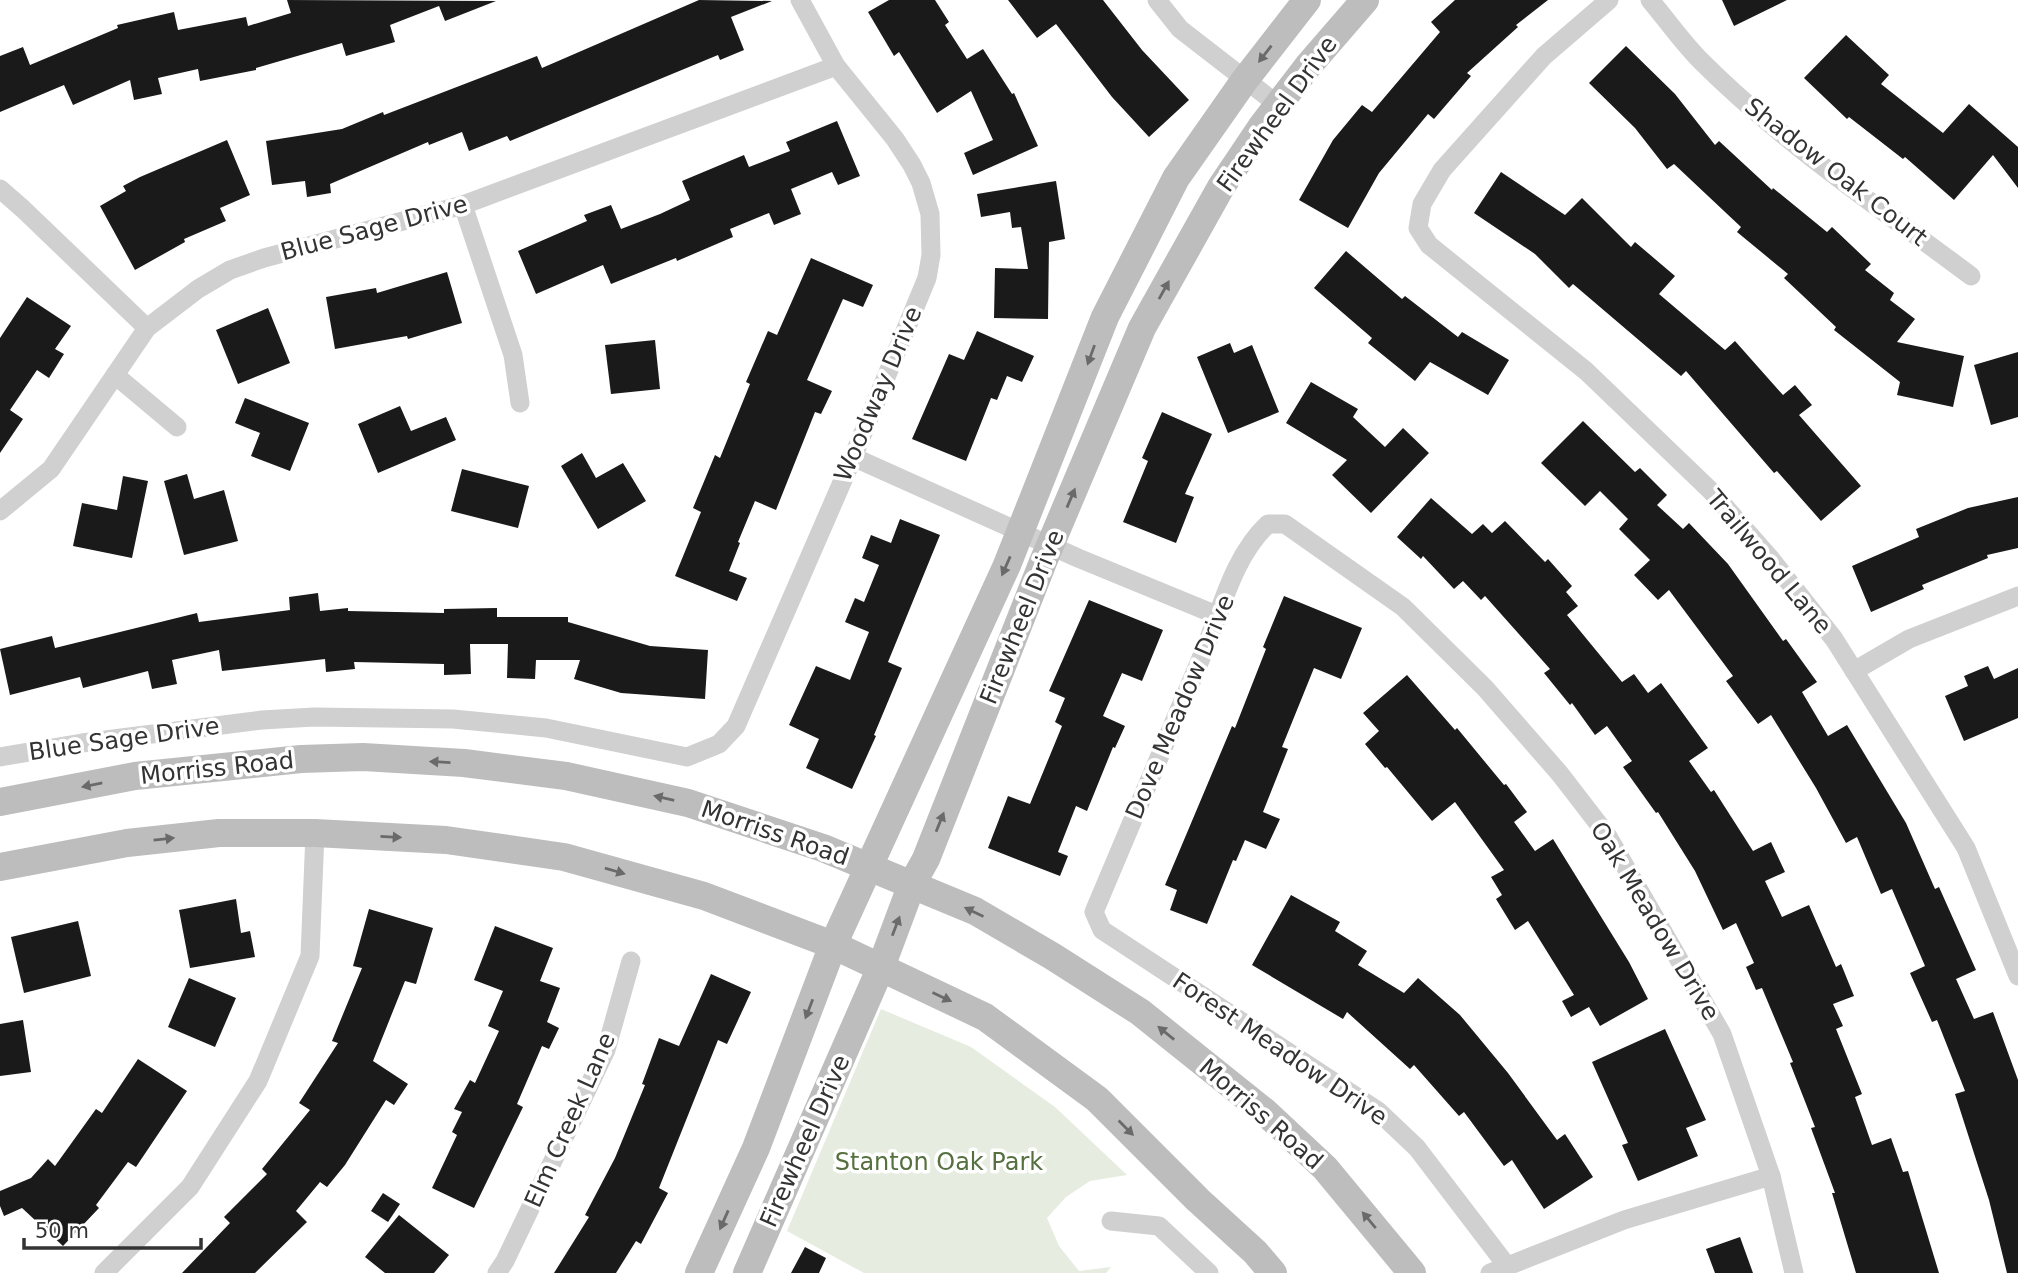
<svg xmlns="http://www.w3.org/2000/svg" width="2018" height="1273" viewBox="0 0 2018 1273" font-family="'DejaVu Sans',sans-serif">
<rect width="100%" height="100%" fill="#fff"/>
<polygon fill="#e6ecdf" points="881,1009 971,1047 1055,1107 1127,1175 1090,1181 1066,1197 1047,1218 1059,1246 1079,1271 1111,1267 1106,1273 864,1273 787,1231"/>
<g fill="#1a1a1a">
<polygon points="287,0 496,1 445,21 439,6 390,25 395,42 346,56 342,43 256,68 256,70 200,81 198,69 158,78 162,94 134,100 130,80 73,105 64,85 0,112 0,56 23,47 30,65 118,28 117,25 174,12 178,30 246,17 248,26 291,13"/>
<polygon points="699,0 772,1 731,17 744,50 720,60 718,55 510,141 507,136 469,151 462,132 429,145 428,142 330,184 331,193 307,197 305,181 272,185 266,141 342,129 383,112 384,115 537,56 542,68"/>
<polygon points="889,0 935,0 949,22 945,25 967,59 983,49 1012,94 1014,93 1038,146 973,175 964,153 993,140 971,91 937,113 899,52 894,56 868,12"/>
<polygon points="1008,0 1103,0 1142,50 1189,100 1149,137 1112,97 1056,24 1037,38"/>
<polygon points="1455,0 1548,0 1516,25 1518,27 1467,73 1471,76 1434,119 1428,114 1379,173 1348,228 1299,200 1333,140 1362,105 1372,112 1440,32 1431,22"/>
<polygon points="1722,0 1787,0 1734,26"/>
<polygon points="1846,35 1889,75 1881,84 1943,133 1969,104 2018,147 2018,188 1993,155 1954,200 1905,157 1903,159 1849,117 1847,119 1804,78"/>
<polygon points="1626,46 1675,94 1715,145 1719,141 1772,190 1773,188 1827,232 1832,227 1871,264 1865,270 1894,293 1890,300 1915,319 1897,342 1964,356 1953,407 1897,395 1900,382 1834,330 1836,327 1784,278 1788,274 1737,232 1741,227 1674,164 1667,169 1635,128 1589,83"/>
<polygon points="837,121 860,176 838,185 832,172 791,189 801,214 774,225 769,213 730,229 733,237 677,261 676,258 611,284 603,265 536,294 518,251 587,221 584,215 611,205 621,229 660,214 690,200 682,181 744,155 749,167 790,151 786,142"/>
<polygon points="227,140 250,195 220,208 226,221 184,239 185,242 135,270 100,206 126,191 123,186 140,177"/>
<polygon points="1501,172 1565,215 1582,198 1631,247 1635,242 1675,276 1659,294 1725,350 1735,341 1783,395 1795,385 1812,405 1799,415 1861,486 1821,521 1777,471 1774,473 1686,371 1681,376 1573,284 1569,288 1535,254 1474,213"/>
<polygon points="1056,181 1065,239 1049,242 1048,319 994,318 995,268 1028,269 1021,227 1012,228 1010,212 981,217 977,194"/>
<polygon points="1346,251 1402,299 1405,296 1458,337 1462,332 1509,360 1488,395 1430,362 1415,381 1368,343 1372,338 1314,288"/>
<polygon points="811,258 873,285 863,307 843,299 807,380 832,391 821,414 815,412 776,510 755,501 738,542 740,543 729,571 747,578 737,601 675,576 701,512 693,508 715,455 720,458 750,384 746,382 768,331 777,335"/>
<polygon points="447,272 462,323 408,339 407,336 335,349 326,297 376,288 377,293"/>
<polygon points="27,297 71,326 55,349 64,354 49,378 37,370 10,410 23,419 0,453 0,338"/>
<polygon points="268,308 290,363 238,384 216,330"/>
<polygon points="977,331 1034,356 1022,382 1007,376 997,400 991,398 966,461 912,439 949,354 964,360"/>
<polygon points="655,340 660,389 611,394 605,345"/>
<polygon points="1230,343 1234,353 1252,345 1279,412 1228,433 1197,357"/>
<polygon points="2018,352 2018,417 1991,425 1974,365"/>
<polygon points="1311,382 1358,409 1353,417 1385,447 1403,428 1429,453 1371,513 1332,475 1347,460 1286,423"/>
<polygon points="245,398 309,423 290,471 251,456 260,433 235,423"/>
<polygon points="400,406 411,431 446,417 456,440 378,473 358,424"/>
<polygon points="1162,412 1212,434 1185,494 1194,497 1176,543 1123,522 1148,461 1142,458"/>
<polygon points="1583,421 1635,472 1640,468 1667,495 1657,505 1683,529 1689,523 1728,564 1783,641 1786,639 1817,682 1802,692 1828,736 1847,725 1906,823 1935,889 1939,887 1976,970 1956,979 1974,1019 1993,1012 2018,1080 2018,1273 2007,1273 1989,1200 1955,1094 1965,1091 1937,1020 1932,1022 1910,973 1925,966 1892,889 1881,894 1857,837 1846,843 1816,788 1771,715 1758,724 1726,681 1733,676 1669,590 1658,600 1634,575 1650,560 1619,529 1628,519 1600,491 1585,506 1541,463"/>
<polygon points="582,453 596,478 623,463 646,501 598,529 561,466"/>
<polygon points="462,469 529,486 518,528 451,511"/>
<polygon points="187,474 194,499 224,490 238,541 184,555 164,481"/>
<polygon points="123,476 148,481 132,558 73,546 82,503 117,510"/>
<polygon points="2018,497 2018,548 1987,555 1988,558 1922,585 1924,589 1871,612 1852,566 1919,537 1916,529 1968,508"/>
<polygon points="1431,498 1472,534 1483,524 1492,533 1505,521 1545,562 1548,559 1572,586 1566,592 1578,606 1567,615 1622,682 1634,674 1648,693 1661,683 1708,748 1689,761 1711,792 1714,790 1753,851 1771,842 1785,872 1765,881 1782,917 1809,905 1836,967 1841,964 1854,996 1833,1004 1843,1026 1836,1029 1862,1094 1855,1097 1872,1145 1891,1138 1903,1172 1908,1171 1939,1273 1856,1273 1832,1193 1835,1193 1811,1128 1815,1127 1790,1063 1793,1062 1762,988 1756,990 1746,967 1754,963 1736,923 1723,930 1695,871 1658,812 1656,813 1623,767 1632,761 1607,726 1595,735 1572,703 1570,705 1544,673 1550,669 1485,596 1481,600 1463,581 1454,589 1423,556 1421,559 1397,537"/>
<polygon points="900,519 940,535 888,662 902,668 874,735 876,736 852,789 806,768 819,739 789,725 816,666 850,680 869,632 845,622 855,598 864,602 879,565 862,558 871,535 891,543"/>
<polygon points="318,593 320,611 348,608 348,611 444,613 444,609 497,608 497,617 568,617 568,622 650,646 708,650 705,699 621,693 574,679 580,660 536,660 535,679 507,678 508,644 470,644 471,674 444,675 444,664 354,662 355,669 326,672 325,659 222,671 219,650 172,660 177,684 152,689 148,671 83,688 80,677 10,695 0,649 52,636 55,648 197,613 199,622 290,610 289,597"/>
<polygon points="1284,596 1362,628 1341,679 1314,668 1282,747 1288,749 1263,812 1280,819 1266,849 1245,840 1236,861 1233,860 1207,924 1170,910 1177,890 1165,885 1232,726 1235,728 1266,649 1263,647"/>
<polygon points="1089,600 1163,630 1142,681 1122,673 1103,716 1125,726 1115,748 1113,747 1087,811 1076,806 1058,852 1068,856 1060,876 988,848 1008,796 1030,804 1062,726 1055,722 1065,698 1049,691"/>
<polygon points="1988,666 1994,679 2018,668 2018,718 1964,741 1945,696 1968,686 1964,676"/>
<polygon points="1407,675 1455,730 1457,728 1504,785 1506,784 1527,812 1514,822 1535,851 1553,839 1629,962 1648,999 1600,1026 1589,1007 1571,1017 1562,1001 1574,995 1528,921 1515,930 1496,899 1502,895 1491,877 1504,870 1455,802 1432,821 1387,767 1385,768 1365,744 1379,731 1363,713"/>
<polygon points="1291,895 1340,922 1335,931 1367,951 1358,965 1404,993 1418,978 1460,1015 1508,1073 1557,1140 1565,1134 1593,1177 1544,1209 1512,1160 1504,1166 1464,1112 1459,1116 1414,1065 1410,1069 1347,1012 1343,1019 1252,965"/>
<polygon points="236,899 241,933 250,931 255,957 190,968 179,910"/>
<polygon points="369,909 433,928 416,984 405,981 373,1061 408,1084 394,1105 386,1100 345,1165 327,1187 320,1182 296,1211 307,1222 255,1273 182,1273 230,1223 224,1217 267,1174 262,1169 310,1110 299,1103 338,1043 332,1041 362,968 353,966"/>
<polygon points="78,921 91,976 24,993 11,937"/>
<polygon points="495,926 553,948 540,981 560,988 547,1022 559,1028 549,1049 542,1046 517,1104 523,1107 474,1208 432,1188 457,1135 452,1132 462,1112 454,1109 470,1080 475,1083 499,1031 488,1026 503,991 474,980"/>
<polygon points="711,974 751,992 727,1044 718,1040 659,1188 668,1193 641,1244 636,1241 616,1273 554,1273 589,1217 585,1215 615,1158 645,1085 642,1084 659,1038 679,1046"/>
<polygon points="189,978 236,998 215,1047 168,1027"/>
<polygon points="23,1020 31,1072 0,1076 0,1024"/>
<polygon points="1665,1029 1706,1120 1686,1128 1698,1156 1638,1181 1622,1145 1628,1143 1592,1062"/>
<polygon points="138,1059 187,1091 136,1167 128,1162 96,1205 99,1208 63,1246 22,1208 4,1216 0,1206 0,1191 31,1178 48,1159 55,1166 96,1109 102,1113"/>
<polygon points="383,1193 400,1204 388,1222 371,1211"/>
<polygon points="399,1215 449,1255 434,1273 385,1273 365,1257"/>
<polygon points="1740,1237 1753,1273 1715,1273 1706,1249"/>
<polygon points="805,1247 826,1258 819,1273 791,1273"/>
</g>
<g fill="none" stroke-linecap="round" stroke-linejoin="round">
<g stroke="#d0d0d0" stroke-width="19">
<polyline points="1157,0 1180,29 1278,105"/>
<polyline points="1609,0 1544,56 1442,170 1422,204 1418,228 1429,245 1586,371 1711,491 1770,558 1834,639 1966,848 2018,976"/>
<path d="M 1650,0 C 1667,20 1682,42 1701,61 C 1783,143 1879,207 1971,276"/>
<polyline points="0,189 23,209 147,328"/>
<polyline points="463,205 513,355 520,403"/>
<polyline points="115,375 177,427"/>
<polyline points="853,457 1078,558 1219,616"/>
<polyline points="0,511 51,469 147,328 198,289 230,270 264,258 463,205 836,66"/>
<polyline points="1854,671 1909,639 2018,596"/>
<polyline points="0,757 82,743 262,720 314,717 453,719 546,728 687,757 719,744 736,726 853,457 927,278 931,255 930,214 921,183 912,165 895,139 836,66 800,0"/>
<polyline points="1111,1221 1159,1226 1209,1273"/>
<path d="M 1507,1266 L 1417,1148 L 1378,1111 L 1102,930 L 1094,912 C 1131,825 1167,738 1204,651 C 1222,608 1233,557 1268,524 L 1285,524 L 1403,607 L 1485,688 L 1560,774 L 1607,835 L 1722,1034 L 1771,1176 L 1794,1273"/>
<polyline points="104,1273 190,1187 258,1081 310,956 315,833"/>
<polyline points="497,1273 505,1261 606,1050 631,961"/>
<polyline points="1490,1273 1624,1220 1771,1176"/>
</g>
<g stroke="#bdbdbd" stroke-width="28">
<polyline points="0,802 135,776 301,759 363,757 464,763 566,776 688,803 823,848 975,911 1052,956 1140,1012 1265,1112 1325,1168 1412,1273"/>
<polyline points="0,867 127,843 219,833 315,833 446,840 564,857 704,896 833,945 985,1017 1097,1099 1198,1200 1255,1252 1273,1273"/>
<polyline points="699,1273 756,1148 833,945 1007,565 1105,317 1176,178 1244,81 1307,0"/>
<polyline points="747,1273 881,967 912,884 926,859 1043,562 1142,328 1221,187 1262,126 1308,66 1365,0"/>
</g>
</g>
<defs><path id="oneway-solid" d="M-6-.8H1V-3.2L6.5 0L1 3.2V.8H-6Z" transform="scale(1.75)"/></defs>
<g fill="#6a6a6a">
<use href="#oneway-solid" transform="translate(1265 54) rotate(128)"/>
<use href="#oneway-solid" transform="translate(1164 290) rotate(-61)"/>
<use href="#oneway-solid" transform="translate(1091 355) rotate(110)"/>
<use href="#oneway-solid" transform="translate(1071 498) rotate(-67)"/>
<use href="#oneway-solid" transform="translate(1006 566) rotate(114)"/>
<use href="#oneway-solid" transform="translate(440 762) rotate(-177)"/>
<use href="#oneway-solid" transform="translate(92 785) rotate(169)"/>
<use href="#oneway-solid" transform="translate(664 798) rotate(-167)"/>
<use href="#oneway-solid" transform="translate(940 822) rotate(-68)"/>
<use href="#oneway-solid" transform="translate(391 837) rotate(3)"/>
<use href="#oneway-solid" transform="translate(164 839) rotate(-6)"/>
<use href="#oneway-solid" transform="translate(615 871) rotate(16)"/>
<use href="#oneway-solid" transform="translate(974 912) rotate(-154)"/>
<use href="#oneway-solid" transform="translate(896 926) rotate(-69)"/>
<use href="#oneway-solid" transform="translate(942 997) rotate(25)"/>
<use href="#oneway-solid" transform="translate(809 1009) rotate(111)"/>
<use href="#oneway-solid" transform="translate(1166 1033) rotate(-141)"/>
<use href="#oneway-solid" transform="translate(1126 1128) rotate(45)"/>
<use href="#oneway-solid" transform="translate(724 1220) rotate(114)"/>
<use href="#oneway-solid" transform="translate(1369 1220) rotate(-130)"/>
</g>
<g text-anchor="middle" stroke-width="7" stroke-linejoin="round" paint-order="stroke">
<g font-size="24" fill="#333" stroke="#fff">
<text transform="translate(1277 114) rotate(-54)" y="8">Firewheel Drive</text>
<text transform="translate(1836 172) rotate(38)" y="8">Shadow Oak Court</text>
<text transform="translate(374 228) rotate(-15)" y="8">Blue Sage Drive</text>
<text transform="translate(878 394) rotate(-67)" y="8">Woodway Drive</text>
<text transform="translate(1769 562) rotate(50)" y="8">Trailwood Lane</text>
<text transform="translate(1022 617) rotate(-68)" y="8">Firewheel Drive</text>
<text transform="translate(1180 707) rotate(-67)" y="8">Dove Meadow Drive</text>
<text transform="translate(124 739) rotate(-8)" y="8">Blue Sage Drive</text>
<text transform="translate(217 768) rotate(-6)" y="8">Morriss Road</text>
<text transform="translate(775 833) rotate(19)" y="8">Morriss Road</text>
<text transform="translate(1655 921) rotate(59)" y="8">Oak Meadow Drive</text>
<text transform="translate(1280 1049) rotate(34)" y="8">Forest Meadow Drive</text>
<text transform="translate(1261 1114) rotate(41)" y="8">Morriss Road</text>
<text transform="translate(570 1120) rotate(-66)" y="8">Elm Creek Lane</text>
<text transform="translate(805 1141) rotate(-66)" y="8">Firewheel Drive</text>
</g>
<g font-size="24" fill="#56703f" stroke="#fff">
<text x="939" y="1170">Stanton Oak Park</text>
</g>
</g>
<path d="M24 1238v10h177v-10" fill="none" stroke="#333333" stroke-width="3.5"/>
<text x="35" y="1238" font-size="21" fill="#333333" stroke="#ffffff" stroke-width="5" paint-order="stroke">50 m</text>
</svg>
